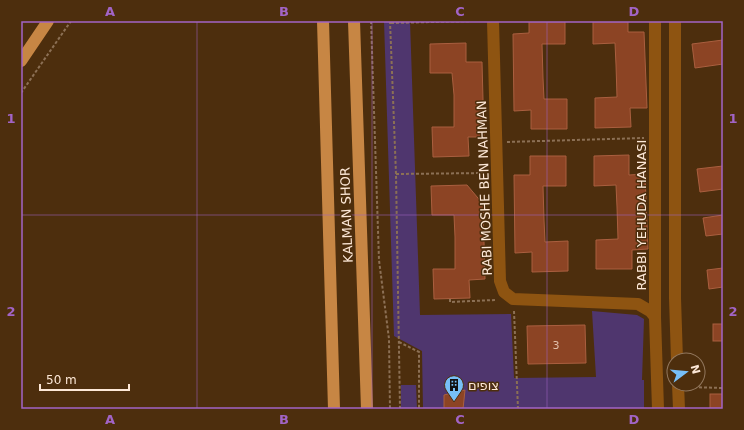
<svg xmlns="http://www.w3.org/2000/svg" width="744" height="430" viewBox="0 0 744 430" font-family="'DejaVu Sans','Noto Sans Hebrew',sans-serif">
<rect width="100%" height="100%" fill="#4d2e0d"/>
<g fill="#4f366e">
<polygon points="384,21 410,21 420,315 511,314 514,378 596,377 592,311 637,315 644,319 642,380 644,380 644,409 423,409 422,351 394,336"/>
<polygon points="401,385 416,385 417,409 401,409"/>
</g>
<g fill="#8c4424" stroke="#aa5f3f">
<polygon points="529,21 565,21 565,44 542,44 543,78 544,99 567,99 567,129 531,129 531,110 514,111 513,34 529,33"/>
<polygon points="593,21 628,21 628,32 644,32 647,108 630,108 631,127 595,128 595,98 617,97 616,65 615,43 593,44"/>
<polygon points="723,40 723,64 695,68 692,44"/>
<polygon points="466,43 466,62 482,62 484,137 468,137 469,156 433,157 432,127 454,127 454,95 452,73 430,73 430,44"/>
<polygon points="629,155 629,175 645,174 648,249 632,250 632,269 596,269 596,240 618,239 617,207 616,185 594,186 594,156"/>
<polygon points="530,156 566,156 566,186 543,186 544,220 545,242 568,241 568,271 532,272 532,252 515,253 514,175 530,175"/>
<polygon points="723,166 723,189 700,192 697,169"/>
<polygon points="467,185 483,204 485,279 469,280 470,298 434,299 433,269 455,269 455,237 454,215 432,215 431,186"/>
<polygon points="723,215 723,234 706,236 703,218"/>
<polygon points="723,268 723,287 709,289 707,270"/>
<rect x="713" y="324" width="10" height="17"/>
<polygon points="585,325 586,363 528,364 527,326"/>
<polygon points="465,390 463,409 444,409 444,395"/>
<rect x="710" y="394" width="13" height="15"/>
</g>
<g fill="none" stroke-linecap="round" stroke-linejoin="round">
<g stroke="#8c7055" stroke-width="2" stroke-dasharray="3 2" stroke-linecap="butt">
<polyline points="371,21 379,260 389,339 390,409"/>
<polyline points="390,21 396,174 400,409"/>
<polyline points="391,23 475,21"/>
<polyline points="21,93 71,21"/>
<polyline points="507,142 644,138"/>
<polyline points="396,174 486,173"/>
<polyline points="450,299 450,302 495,300"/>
<polyline points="514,311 518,409"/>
<polyline points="399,342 419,352 419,409"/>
<polyline points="689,387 723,388"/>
</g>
<g stroke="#8e5411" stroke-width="12">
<polyline points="493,21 500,281 504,292 513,299 638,304 650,311 655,317"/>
<polyline points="655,21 655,317 658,409"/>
<polyline points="675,21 675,298 677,360"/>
<polyline points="678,384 679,409"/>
</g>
<g stroke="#c78644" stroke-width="12">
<polyline points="323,21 334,409"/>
<polyline points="354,21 367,409"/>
<polyline points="21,61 48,21"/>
</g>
</g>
<path fill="none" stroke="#a264c6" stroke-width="1" stroke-opacity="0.55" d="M 197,21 L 197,409M 372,21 L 372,409M 547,21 L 547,409M 21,215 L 723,215"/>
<defs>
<g id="building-pin" transform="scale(1)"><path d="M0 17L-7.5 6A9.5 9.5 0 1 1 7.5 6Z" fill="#77bff7" stroke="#4d2e0d"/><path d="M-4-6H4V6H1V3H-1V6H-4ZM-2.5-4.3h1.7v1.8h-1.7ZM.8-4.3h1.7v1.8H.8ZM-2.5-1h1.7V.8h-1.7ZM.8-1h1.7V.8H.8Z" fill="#111"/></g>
</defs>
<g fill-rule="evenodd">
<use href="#building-pin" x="454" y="385"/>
</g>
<g text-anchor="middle" stroke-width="3" stroke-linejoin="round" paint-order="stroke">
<g font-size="11" fill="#e1bfaa">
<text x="556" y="349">3</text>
</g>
<g font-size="13" fill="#fde8d7" stroke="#4d2e0d">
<text transform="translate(484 188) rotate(-92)" y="5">RABI MOSHE BEN NAHMAN</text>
<text transform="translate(346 215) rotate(-92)" y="5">KALMAN SHOR</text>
<text transform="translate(641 215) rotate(-90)" y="5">RABBI YEHUDA HANASI</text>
</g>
<g font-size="13" fill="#fde8d7" stroke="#4d2e0d" text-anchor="start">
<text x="468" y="390">צופים</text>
</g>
</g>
<rect width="744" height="430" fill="none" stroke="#4d2e0d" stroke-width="44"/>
<g transform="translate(686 372) rotate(74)"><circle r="19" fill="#4d2e0d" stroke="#93785e"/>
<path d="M0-3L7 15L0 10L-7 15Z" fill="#77bff7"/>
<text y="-6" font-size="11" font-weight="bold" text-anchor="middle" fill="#fde8d7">N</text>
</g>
<path d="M40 384v6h89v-6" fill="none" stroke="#fde8d7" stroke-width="2"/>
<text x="46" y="384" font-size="12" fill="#fde8d7" stroke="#4d2e0d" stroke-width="3" paint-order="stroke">50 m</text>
<rect x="22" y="22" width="700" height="386" fill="none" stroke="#a264c6" stroke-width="1.5"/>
<g font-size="13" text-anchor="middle" font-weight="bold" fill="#a264c6">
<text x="110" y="16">A</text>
<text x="284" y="16">B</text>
<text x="460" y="16">C</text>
<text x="634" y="16">D</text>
<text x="11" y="123">1</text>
<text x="733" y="123">1</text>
<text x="11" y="316">2</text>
<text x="733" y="316">2</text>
<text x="110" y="424">A</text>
<text x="284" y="424">B</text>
<text x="460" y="424">C</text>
<text x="634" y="424">D</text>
</g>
</svg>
